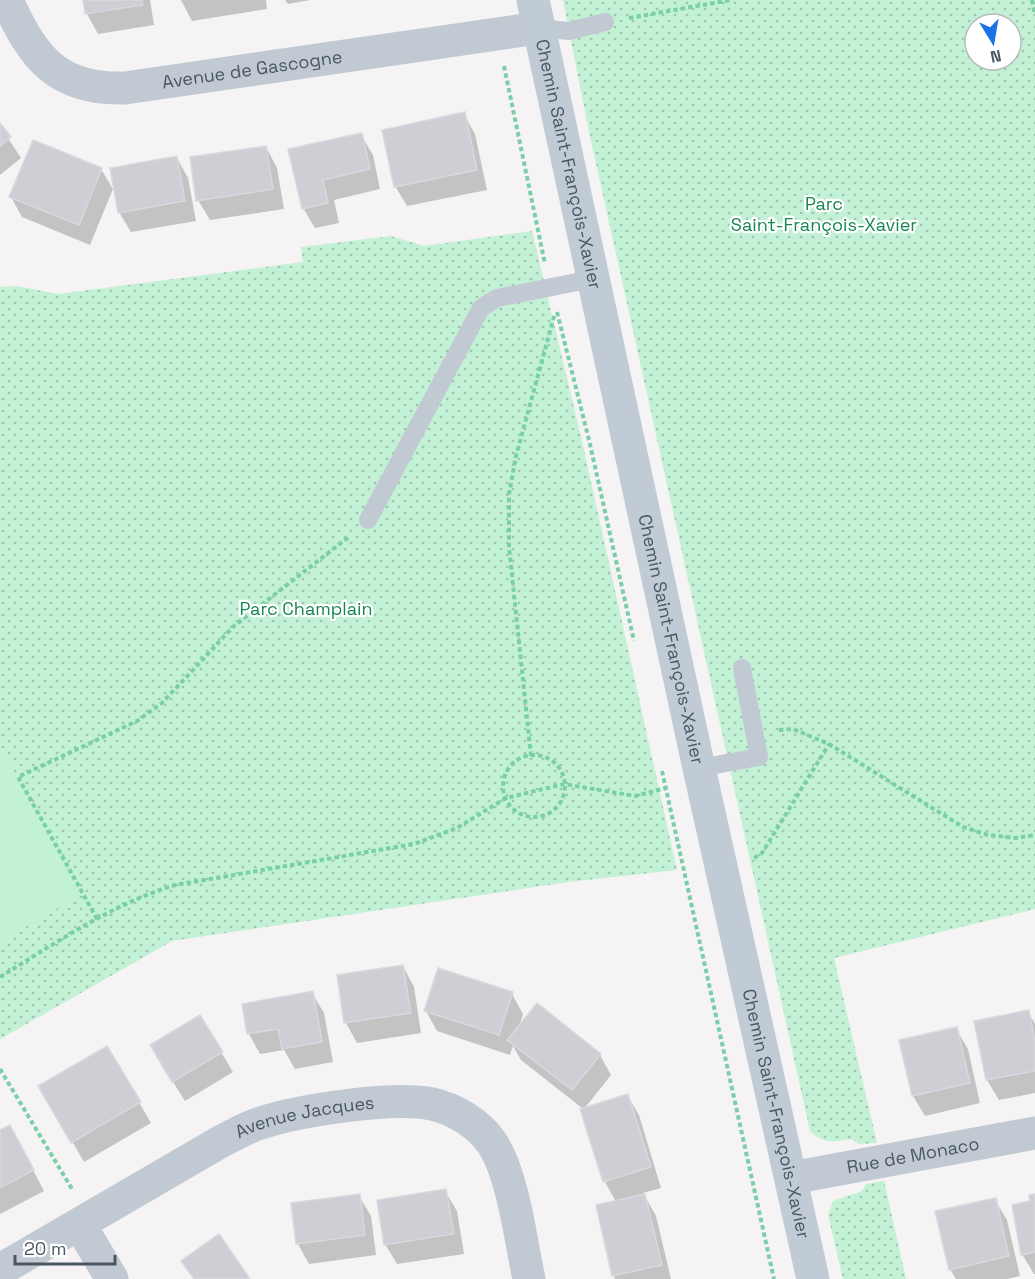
<svg xmlns="http://www.w3.org/2000/svg" width="1035" height="1279" viewBox="0 0 1035 1279" font-family="'Space Grotesk',sans-serif">
<defs>
<pattern id="grass-dots" width="8" height="8" patternUnits="userSpaceOnUse" patternTransform="scale(1.5)"><rect width="8" height="8" fill="#c3f1d5"/><path d="M2 2h.1M6 6h.1" fill="none" stroke="#a0c6b0" stroke-width="1.8" stroke-linecap="round"/></pattern>
</defs>
<rect width="100%" height="100%" fill="#f5f3f3"/>
<g fill="url(#grass-dots)" fill-rule="evenodd">
<path d="M 563,0 L 1035,0 L 1035,909 L 834,958 L 877,1143 L 859,1144 L 851,1139 C 833,1142 824,1144 810,1131 L 588,127 ZM 975,24 L 1011,24 L 1011,60 L 975,60 Z"/>
<polygon points="532,231 581,437 677,870 568,882 172,941 0,1039 0,287 17,286 58,294 303,262 301,247 391,236 424,246"/>
<polygon points="884,1181 906,1279 843,1279 828,1215 833,1201 862,1191 866,1184"/>
</g>
<polygon fill="#c3f1d5" points="0,747 84,893 0,942"/>
<g fill="#0003">
<polygon points="84,0 150,0 154,25 98,34 87,14"/>
<polygon points="181,0 266,0 267,9 192,21"/>
<polygon points="285,0 310,0 288,4"/>
<polygon points="464,114 475,134 487,190 407,206 395,186"/>
<polygon points="0,126 21,158 0,175"/>
<polygon points="361,135 373,155 380,189 334,200 339,223 315,228 303,208 290,151"/>
<polygon points="266,147 277,168 284,209 210,220 198,200"/>
<polygon points="177,158 188,178 196,221 131,232 119,212"/>
<polygon points="101,169 113,189 90,245 22,217 11,197"/>
<polygon points="403,966 414,987 421,1033 357,1043 346,1023 339,976"/>
<polygon points="312,993 324,1013 333,1062 295,1069 284,1050 260,1054 249,1034 244,1005"/>
<polygon points="512,994 523,1014 519,1027 600,1055 611,1075 584,1109 627,1095 639,1115 661,1188 643,1193 656,1216 671,1279 615,1279 614,1276 598,1206 616,1202 605,1182 582,1108 521,1060 513,1046 510,1055 437,1031 426,1011"/>
<polygon points="1028,1012 1035,1024 1035,1093 999,1100 987,1080"/>
<polygon points="956,1029 968,1049 980,1103 925,1116 913,1096 901,1042"/>
<polygon points="107,1048 151,1123 84,1162 40,1086"/>
<polygon points="221,1052 233,1072 185,1101 163,1066"/>
<polygon points="0,1132 21,1147 44,1191 0,1214"/>
<polygon points="445,1191 457,1211 464,1254 397,1264 385,1244"/>
<polygon points="1035,1195 1035,1274 1034,1274 1022,1254"/>
<polygon points="359,1196 371,1216 376,1255 309,1264 298,1244 293,1204"/>
<polygon points="995,1200 1007,1220 1020,1276 1007,1279 956,1279 950,1269"/>
</g>
<g fill="#cdcfd5" stroke="#d7d9de" stroke-width="1.5">
<polygon points="83,0 142,0 143,5 85,14"/>
<polygon points="465,112 477,170 394,187 382,130"/>
<polygon points="0,123 11,137 0,146"/>
<polygon points="362,133 370,169 323,180 328,203 302,209 288,149"/>
<polygon points="33,140 102,168 79,225 9,197"/>
<polygon points="266,146 273,189 196,201 190,157"/>
<polygon points="177,156 185,201 118,213 110,168"/>
<polygon points="403,965 411,1013 344,1023 337,975"/>
<polygon points="438,968 513,992 499,1035 424,1011"/>
<polygon points="313,991 322,1042 282,1049 278,1029 247,1034 242,1004"/>
<polygon points="537,1003 601,1054 572,1090 507,1040"/>
<polygon points="1029,1010 1035,1042 1035,1071 986,1080 974,1021"/>
<polygon points="200,1015 223,1052 172,1082 150,1045"/>
<polygon points="957,1027 970,1083 912,1096 899,1040"/>
<polygon points="107,1046 141,1102 71,1143 38,1086"/>
<polygon points="628,1094 651,1167 603,1182 580,1109"/>
<polygon points="10,1125 34,1170 0,1188 0,1130"/>
<polygon points="446,1189 454,1234 384,1245 377,1200"/>
<polygon points="360,1194 365,1235 296,1244 291,1203"/>
<polygon points="645,1194 662,1265 612,1276 596,1205"/>
<polygon points="1035,1194 1035,1252 1021,1255 1012,1205 1030,1201 1029,1195"/>
<polygon points="996,1198 1009,1256 949,1270 935,1211"/>
<polygon points="219,1234 250,1279 194,1279 181,1261"/>
</g>
<g fill="none" stroke-linecap="round" stroke-linejoin="round">
<g stroke="#7ad0a6" stroke-width="4" stroke-dasharray="4.5 3" stroke-linecap="butt">
<polyline points="1032,0 1035,15"/>
<polyline points="629,18 731,0"/>
<polyline points="504,66 545,264"/>
<polyline points="557,312 589,440 634,641"/>
<polyline points="779,730 793,729 829,744 963,827 988,835 1016,838 1035,835"/>
<circle cx="534" cy="786" r="31"/>
<polyline points="531,756 509,547 509,494 516,456 555,313"/>
<polyline points="662,771 774,1279"/>
<polyline points="754,858 762,853 829,744"/>
<polyline points="97,919 18,777 137,721 162,703 234,626 350,536"/>
<path d="M 0,977 C 56,943 112,904 175,885 L 414,844 L 457,828 L 506,798 L 564,784 L 635,796 L 666,788"/>
<polyline points="0,1069 72,1189"/>
</g>
<g stroke="#c1cad2" stroke-width="18">
<polyline points="538,28 569,31 605,22"/>
<polyline points="368,520 481,308 497,298 592,279"/>
<polyline points="699,768 759,757 742,668"/>
</g>
<g stroke="#c1cad2" stroke-width="33">
<path id="s1" d="M 7,0 C 33,58 57,90 125,88 L 538,28"/>
<path id="s2" d="M 791,1178 L 1035,1133"/>
<polyline points="80,1225 112,1279"/>
<path id="s3" d="M 0,1270 L 220,1142 C 234,1135 247,1127 261,1123 C 300,1110 394,1096 432,1104 C 455,1109 479,1124 492,1143 C 513,1174 521,1242 529,1279"/>
</g>
<path stroke="#c1cbd6" stroke-width="33" id="s4" d="M 533,0 L 699,768 L 813,1279"/>
</g>
<g text-anchor="middle" stroke-width="4.5" stroke-linejoin="round" paint-order="stroke">
<g font-size="18" fill="#4a5661" stroke="#fff">
<text dy="6" stroke="none"><textPath href="#s1" startOffset="288">Avenue de Gascogne</textPath></text>
<text dy="6" stroke="none"><textPath href="#s4" startOffset="168">Chemin Saint-François-Xavier</textPath></text>
<text dy="6" stroke="none"><textPath href="#s4" startOffset="654">Chemin Saint-François-Xavier</textPath></text>
<text dy="6" stroke="none"><textPath href="#s4" startOffset="1140">Chemin Saint-François-Xavier</textPath></text>
<text dy="6" stroke="none"><textPath href="#s3" startOffset="344">Avenue Jacques</textPath></text>
<text dy="6" stroke="none"><textPath href="#s2" startOffset="124">Rue de Monaco</textPath></text>
</g>
<g font-size="18" fill="#17864f" stroke="#fff">
<text x="824" y="210">Parc<tspan x="824" dy="21">Saint-François-Xavier</tspan></text>
<text x="306" y="615">Parc Champlain</text>
</g>
</g>
<g transform="translate(993 42) rotate(169)"><circle r="28" fill="#ffffff" stroke="#b7bbc0" stroke-width="1.5"/>
<path d="M0-4.5L10 22L0 15L-10 22Z" fill="#1a73e8"/>
<text y="-9" font-size="16" font-weight="bold" text-anchor="middle" fill="#4a5661">N</text>
</g>
<path d="M15 1255v9h100v-9" fill="none" stroke="#4a5661" stroke-width="3"/>
<text x="24" y="1255" font-size="18" fill="#4a5661" stroke="#ffffff" stroke-width="4.5" paint-order="stroke">20 m</text>
</svg>
